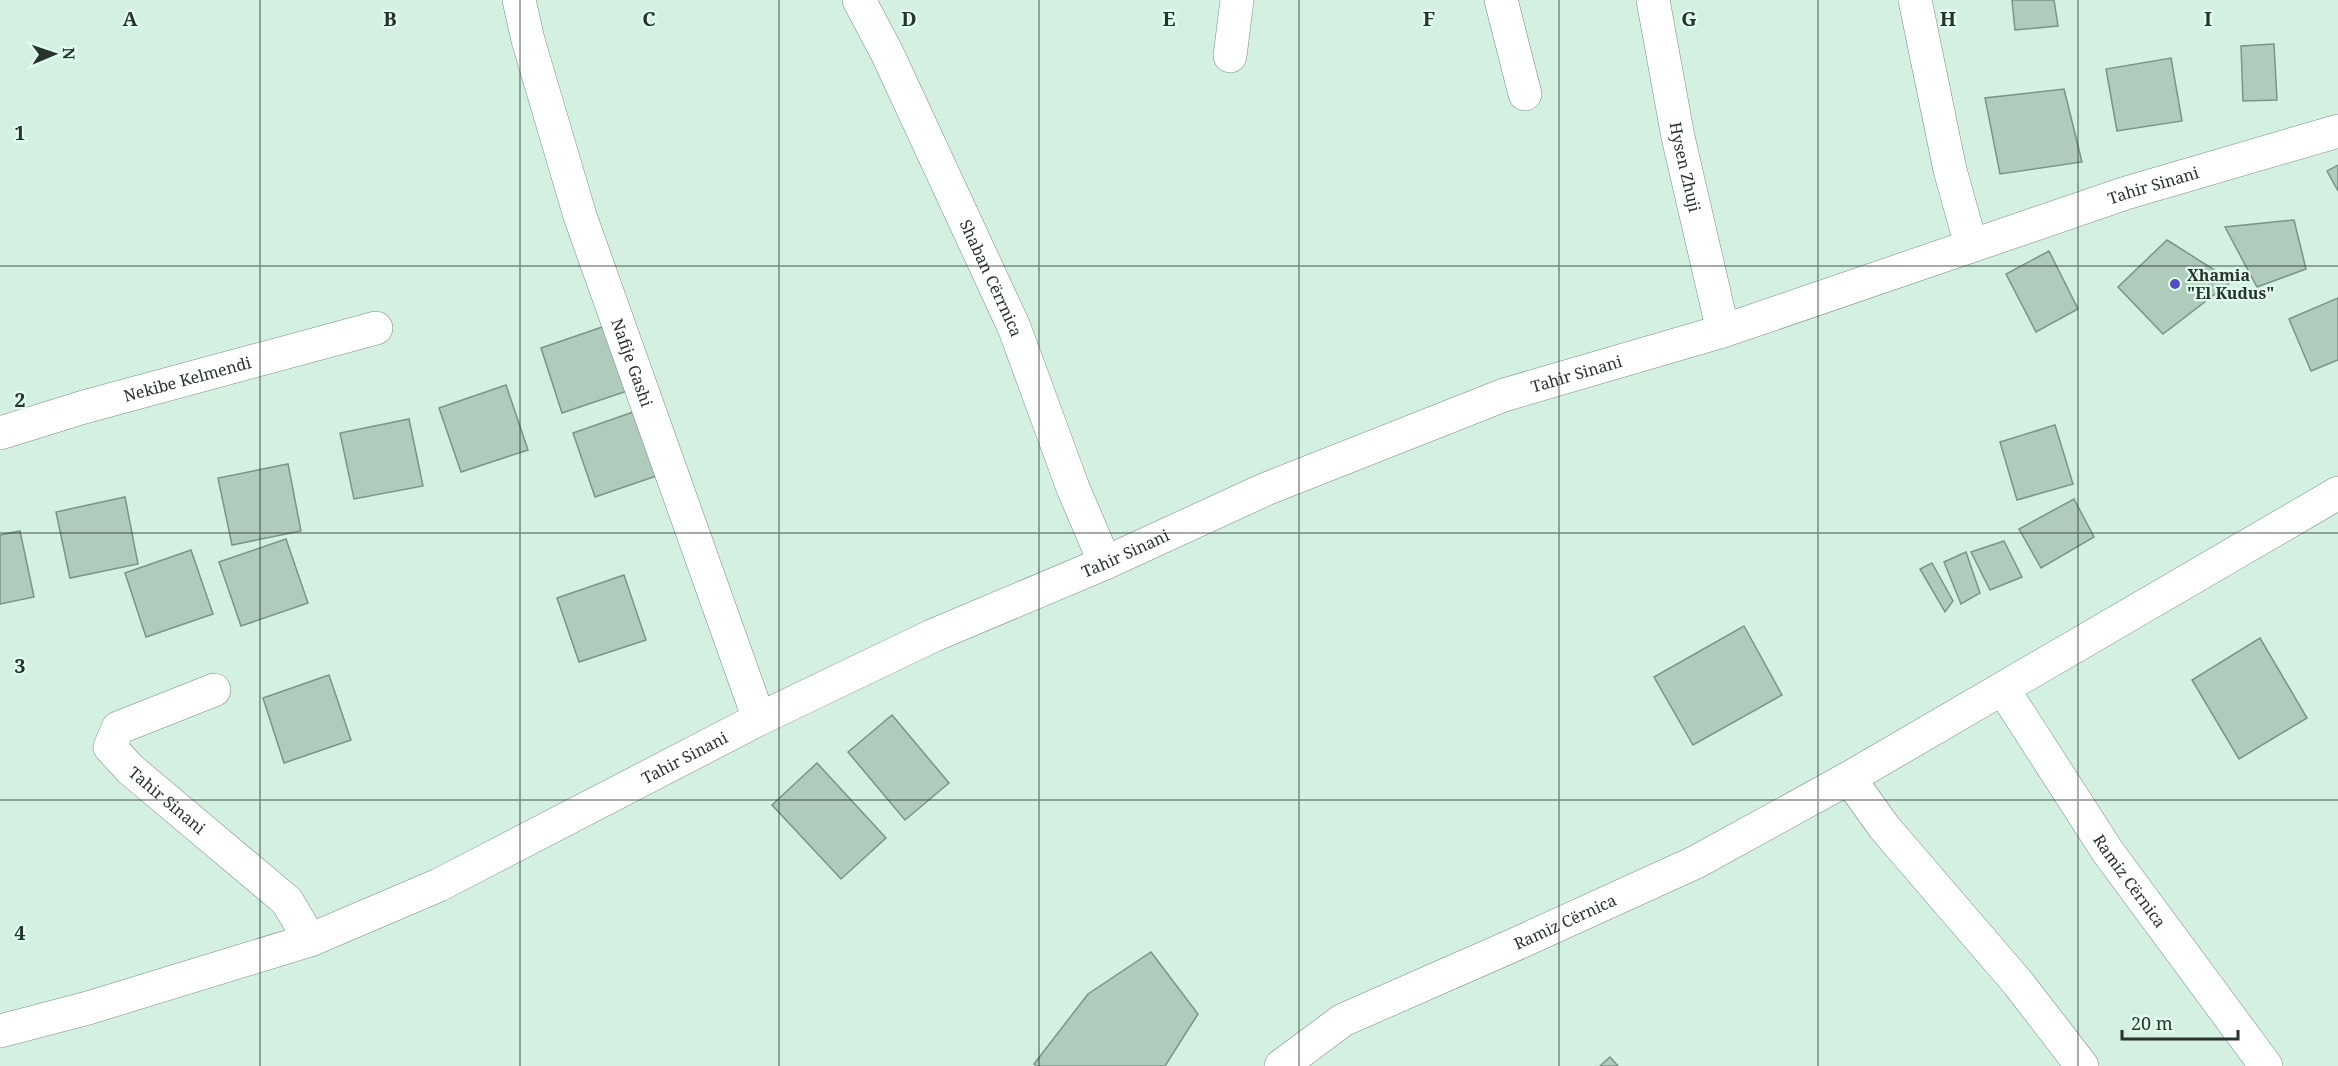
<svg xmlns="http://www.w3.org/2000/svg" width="2338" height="1066" viewBox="0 0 2338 1066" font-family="'Noto Serif',serif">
<rect width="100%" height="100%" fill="#d4f0e0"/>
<g fill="#b0cbbb" stroke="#7a9485" stroke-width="1.5">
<polygon points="2012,0 2054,0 2058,26 2015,30"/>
<polygon points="2274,44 2277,100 2243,101 2241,46"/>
<polygon points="2171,58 2182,121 2117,131 2106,69"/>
<polygon points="2064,89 2082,162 2000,174 1985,98"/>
<polygon points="2338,165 2338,191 2327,171"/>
<polygon points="2294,220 2306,269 2257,287 2225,227"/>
<polygon points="2167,240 2232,281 2163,334 2118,287"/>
<polygon points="2049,251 2078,309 2036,332 2006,274"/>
<polygon points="2338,298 2338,360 2311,371 2289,319"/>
<polygon points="608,325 630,390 562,413 541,348"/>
<polygon points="506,385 528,450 461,472 439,408"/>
<polygon points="639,410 662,474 595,497 573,433"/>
<polygon points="409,419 423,486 354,499 340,433"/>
<polygon points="2055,425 2073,484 2017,500 2000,442"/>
<polygon points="288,464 301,531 232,545 218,478"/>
<polygon points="125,497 138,564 70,578 56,512"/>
<polygon points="2074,499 2094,537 2041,568 2019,529"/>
<polygon points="20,531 34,597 0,604 0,535"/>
<polygon points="286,539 308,603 241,626 219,562"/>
<polygon points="2004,541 2022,577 1990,590 1971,552"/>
<polygon points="191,550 213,614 146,637 125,573"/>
<polygon points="1966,552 1980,593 1961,604 1944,562"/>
<polygon points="1932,563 1953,601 1945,612 1920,569"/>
<polygon points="624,575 646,640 579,662 557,598"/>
<polygon points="1744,626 1782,695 1693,745 1654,677"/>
<polygon points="2260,638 2307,718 2239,759 2192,680"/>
<polygon points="329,675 351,740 284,763 263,698"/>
<polygon points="892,715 949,783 905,820 848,752"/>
<polygon points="817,763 886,838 841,879 772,805"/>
<polygon points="1151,952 1198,1014 1165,1066 1036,1066 1034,1064 1088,994"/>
<polygon points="1610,1057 1618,1066 1600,1066"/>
</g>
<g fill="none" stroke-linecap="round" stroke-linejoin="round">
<g stroke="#748e7f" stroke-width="34">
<g id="street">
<path id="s1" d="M 519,0 L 528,40 L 580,216 L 759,719"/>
<path id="s2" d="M 859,0 L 887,53 L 1014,327 L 1073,488 L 1105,563"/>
<polyline points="1501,0 1525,94"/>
<path id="s3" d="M 1653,0 L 1678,137 L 1723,331"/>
<polyline points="1915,0 1950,170 1971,245"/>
<polyline points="1230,56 1237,0"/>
<path id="s4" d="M 0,433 L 84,407 L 376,328"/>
<path id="s5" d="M 2003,689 L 2108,852 L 2266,1066"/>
<path id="s6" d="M 214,690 L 118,728 L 110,747 L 130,769 L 287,901 L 310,940"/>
<polyline points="1849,778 1884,827 2018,983 2082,1066"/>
<path id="s7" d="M 0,1031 L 88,1008 L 310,940 L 439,885 L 759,719 L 932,636 L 1105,563 L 1266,489 L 1504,395 L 1723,331 L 2126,193 L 2338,131"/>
</g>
</g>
<g stroke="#748e7f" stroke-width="34">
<g id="secondary">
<path id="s8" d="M 1281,1066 L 1343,1020 L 1525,940 L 1696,862 L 1849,778 L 2338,493"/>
</g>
</g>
<use href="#street" stroke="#fff" stroke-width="33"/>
<use href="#secondary" stroke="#fff" stroke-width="33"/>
</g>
<path fill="none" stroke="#28332c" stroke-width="1.5" stroke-opacity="0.55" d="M 260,0 L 260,1066M 520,0 L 520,1066M 779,0 L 779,1066M 1039,0 L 1039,1066M 1299,0 L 1299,1066M 1559,0 L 1559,1066M 1818,0 L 1818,1066M 2078,0 L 2078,1066M 0,266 L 2338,266M 0,533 L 2338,533M 0,800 L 2338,800"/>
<circle fill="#564dc4" stroke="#e1feed" stroke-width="2" cx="2175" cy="284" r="6"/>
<g text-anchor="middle" stroke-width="4.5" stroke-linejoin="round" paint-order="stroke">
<g font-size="16" fill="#28332c" stroke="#e1feed">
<text dy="6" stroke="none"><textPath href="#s3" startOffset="170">Hysen Zhuji</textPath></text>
<text dy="6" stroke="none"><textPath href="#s7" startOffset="2319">Tahir Sinani</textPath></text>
<text dy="6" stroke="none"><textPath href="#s2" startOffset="308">Shaban Cërrnica</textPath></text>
<text dy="6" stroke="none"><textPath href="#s1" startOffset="380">Nafije Gashi</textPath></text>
<text dy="6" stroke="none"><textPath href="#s7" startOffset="1712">Tahir Sinani</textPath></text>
<text dy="6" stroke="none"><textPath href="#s4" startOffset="195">Nekibe Kelmendi</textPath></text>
<text dy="6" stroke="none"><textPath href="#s7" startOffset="1226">Tahir Sinani</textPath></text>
<text dy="6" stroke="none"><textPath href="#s7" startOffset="740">Tahir Sinani</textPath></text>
<text dy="6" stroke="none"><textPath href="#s6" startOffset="202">Tahir Sinani</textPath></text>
<text dy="6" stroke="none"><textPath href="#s5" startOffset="230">Ramiz Cërnica</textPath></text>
<text dy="6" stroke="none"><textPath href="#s8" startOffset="320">Ramiz Cërnica</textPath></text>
</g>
<g font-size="16" font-weight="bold" fill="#28332c" stroke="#e1feed" text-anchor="start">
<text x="2187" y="281">Xhamia<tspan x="2187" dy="18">"El Kudus"</tspan></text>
</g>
</g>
<g font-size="20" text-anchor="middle" font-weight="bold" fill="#28332c" stroke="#e1feed" stroke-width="4.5" stroke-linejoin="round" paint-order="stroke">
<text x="130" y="26">A</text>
<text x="390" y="26">B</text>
<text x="649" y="26">C</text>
<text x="909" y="26">D</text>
<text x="1169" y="26">E</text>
<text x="1429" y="26">F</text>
<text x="1689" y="26">G</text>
<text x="1948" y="26">H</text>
<text x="2208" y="26">I</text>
<text x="20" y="140">1</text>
<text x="20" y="407">2</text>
<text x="20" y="673">3</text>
<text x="20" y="940">4</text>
</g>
<g transform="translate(54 54) rotate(88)" stroke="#e1feed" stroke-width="4.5" paint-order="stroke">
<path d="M0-4.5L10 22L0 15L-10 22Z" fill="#28332c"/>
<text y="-9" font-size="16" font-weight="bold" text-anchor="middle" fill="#28332c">N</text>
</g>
<path d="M2122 1030v9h116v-9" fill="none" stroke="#28332c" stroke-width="3"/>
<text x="2131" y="1030" font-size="18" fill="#28332c" stroke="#e1feed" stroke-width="4.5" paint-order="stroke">20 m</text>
</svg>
